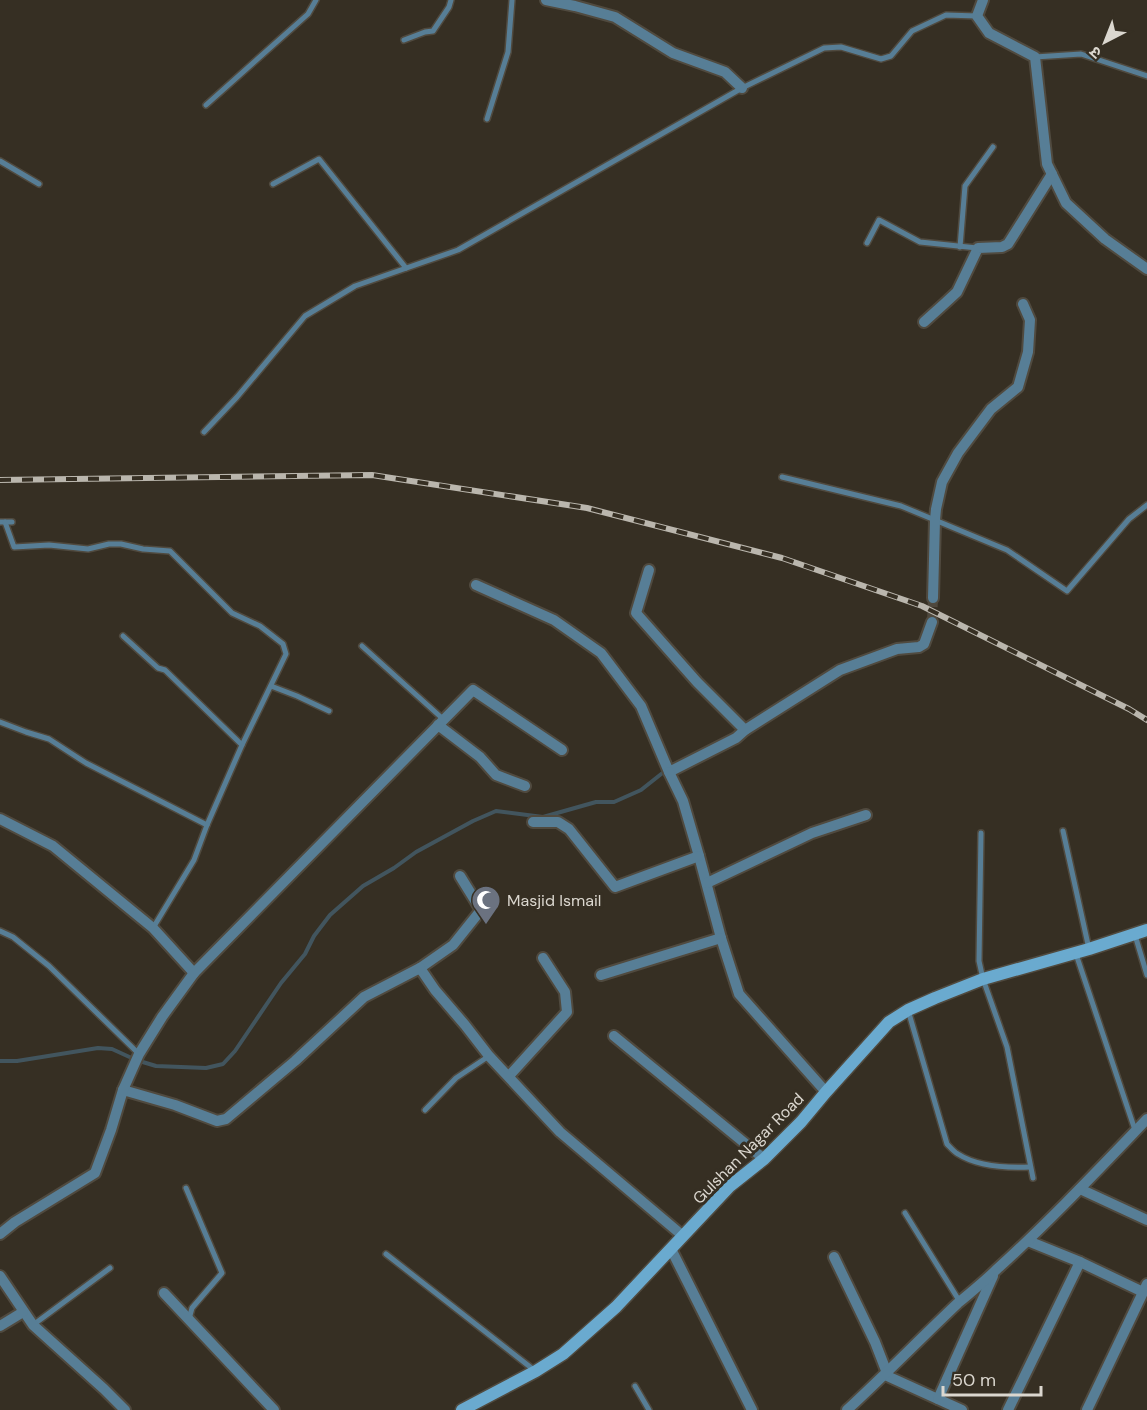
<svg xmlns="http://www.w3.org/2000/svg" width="1147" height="1410" viewBox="0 0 1147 1410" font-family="'DM Sans','Noto Sans Devanagari',sans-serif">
<rect width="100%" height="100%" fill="#362f23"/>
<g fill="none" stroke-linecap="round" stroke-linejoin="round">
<polyline stroke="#42555e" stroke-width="4" points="0,1061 17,1061 98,1048 112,1049 136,1060 156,1066 206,1068 223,1064 235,1051 281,983 305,954 314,936 330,915 363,886 394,868 416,852 473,821 496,811 543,817 596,802 614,802 641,790 665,771"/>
<polyline stroke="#4f483d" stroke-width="10" stroke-dasharray="10 5" stroke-linecap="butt" points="932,622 933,598"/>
<g stroke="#504a3f" stroke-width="8">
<g id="lane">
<polyline points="404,40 425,32 433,31 449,7 451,0"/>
<polyline points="1035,57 1081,54 1147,76"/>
<polyline points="206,105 308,14 316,0"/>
<polyline points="487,119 508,52 512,0"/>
<polyline points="0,161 39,184"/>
<polyline points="273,184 319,159 406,268"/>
<polyline points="867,243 879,220 920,242 977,248"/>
<polyline points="960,247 965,186 993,147"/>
<polyline points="204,432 237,397 305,316 355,286 458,250 742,88 824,48 841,47 881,59 891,56 912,31 946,15 977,16"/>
<polyline points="782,477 901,506 1007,550 1067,591 1129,519 1147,505"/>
<polyline points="0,522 12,522"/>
<polyline points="5,522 14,547 49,545 88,549 109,544 121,544 143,549 170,551 232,613 260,626 283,644 286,654 242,745 207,825 194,860 153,928"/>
<polyline points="123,636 158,668 165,670 242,745"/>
<polyline points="362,646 443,719"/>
<polyline points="271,686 297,696 329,711"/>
<polyline points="0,722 26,732 49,739 86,763 207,825"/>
<polyline points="1063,831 1089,949"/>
<polyline points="981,833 979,961 983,979 1007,1047 1033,1178"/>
<polyline points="0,931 13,937 49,966 139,1054"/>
<polyline points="1135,935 1147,975"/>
<polyline points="1076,954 1135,1130"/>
<path d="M 908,1010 L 947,1144 C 950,1147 954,1152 958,1154 C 978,1167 1006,1168 1030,1167"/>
<polyline points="425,1110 456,1078 489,1056"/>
<polyline points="186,1188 222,1273 192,1308 189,1319"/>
<polyline points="905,1213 960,1302"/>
<polyline points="386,1254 534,1370"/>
<polyline points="33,1325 110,1268"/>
<polyline points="635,1386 649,1410"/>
</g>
</g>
<g stroke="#504a3f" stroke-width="14">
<g id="street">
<polyline points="546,0 575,6 615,17 673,53 725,72 742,88"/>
<polyline points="983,0 977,16 989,33 1035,57 1047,164 1066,203 1105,239 1147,269"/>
<polyline points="924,322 944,304 957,292 978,248 1002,247 1008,244 1052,174"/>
<polyline points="649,570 636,613 697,682 745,730"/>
<polyline points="476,585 554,620 601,653 641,706 669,772 736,738 745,730 840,670 897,649 919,647 924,644 932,622"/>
<polyline points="933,598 935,520 936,509 942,482 958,453 991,409 1018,387 1028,352 1030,320 1023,304"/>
<polyline points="438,725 480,757 496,775 525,786"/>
<polyline points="669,772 683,801 699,856 721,938 739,994 826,1092"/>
<polyline points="0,819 53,846 153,928 194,973"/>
<polyline points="533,822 558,822 569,829 615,887 699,856"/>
<polyline points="707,883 812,833 866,815"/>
<polyline points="420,968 453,945 481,910 460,876"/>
<polyline points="601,975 721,938"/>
<polyline points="614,1036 764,1159"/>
<polyline points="509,1076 567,1012 565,992 543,958"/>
<polyline points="123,1090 175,1105 217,1121 226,1119 295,1061 364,997 420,968 435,990 465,1025 489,1056 560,1132 683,1236"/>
<polyline points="1080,1189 1147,1220"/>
<polyline points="0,1234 15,1222 95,1173 111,1130 123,1090 139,1054 162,1017 194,973 473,690 562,750"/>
<polyline points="1028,1241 1080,1262 1143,1292"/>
<polyline points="671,1249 752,1410"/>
<polyline points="834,1257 875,1342 887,1373"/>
<polyline points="0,1276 33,1325 104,1389 125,1410"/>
<polyline points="164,1293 274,1410"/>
<polyline points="0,1326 23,1312"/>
<polyline points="885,1375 962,1410"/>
<polyline points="938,1399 993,1276"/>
<path d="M 847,1410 C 885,1375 921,1338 958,1303 C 971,1292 984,1282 996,1270 C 1049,1222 1098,1170 1147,1119"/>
<polyline points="1008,1410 1080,1262"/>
<polyline points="1087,1410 1147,1284"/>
</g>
</g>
<g stroke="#504a3f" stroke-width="15">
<polyline id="secondary" points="462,1410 536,1371 563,1354 616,1307 730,1186 764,1159 801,1122 826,1092 889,1022 908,1010 935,998 983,979 1089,949 1147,930"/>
</g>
<use href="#lane" stroke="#577e96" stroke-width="5"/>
<use href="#street" stroke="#577e96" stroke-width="10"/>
<use href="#secondary" stroke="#6aaacf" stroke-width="12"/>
<g stroke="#bab6ad" stroke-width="6">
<polyline id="rail" points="0,480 372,475 587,508 782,558 922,606 1129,709 1147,720"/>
</g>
<use href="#rail" stroke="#362f23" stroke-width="4" stroke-dasharray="11" stroke-linecap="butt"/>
</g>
<defs>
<g id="mosque-pin" transform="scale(1.5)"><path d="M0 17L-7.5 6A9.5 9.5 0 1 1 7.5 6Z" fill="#6b7280" stroke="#362f23"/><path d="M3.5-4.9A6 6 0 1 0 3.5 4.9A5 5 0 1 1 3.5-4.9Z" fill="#fff"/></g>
</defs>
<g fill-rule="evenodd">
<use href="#mosque-pin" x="486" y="900"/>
</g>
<g text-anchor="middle" stroke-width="6" stroke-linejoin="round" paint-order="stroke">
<g font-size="16" fill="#dbd7cf" stroke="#362f23" text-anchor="start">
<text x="507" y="906">Masjid Ismail</text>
</g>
<g font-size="16" fill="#dbd7cf" stroke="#362f23">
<text transform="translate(748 1148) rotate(-45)" y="6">Gulshan Nagar Road</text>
</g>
</g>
<g transform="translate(1105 42) rotate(222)" stroke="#362f23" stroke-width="4.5" paint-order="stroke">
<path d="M0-4.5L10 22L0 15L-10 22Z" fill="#dbd7cf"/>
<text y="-9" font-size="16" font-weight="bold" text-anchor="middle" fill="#dbd7cf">उ</text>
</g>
<path d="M943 1386v9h98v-9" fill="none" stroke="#dbd7cf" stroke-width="3"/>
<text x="952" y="1386" font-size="18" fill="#dbd7cf" stroke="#362f23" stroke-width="4.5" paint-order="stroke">50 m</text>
</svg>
